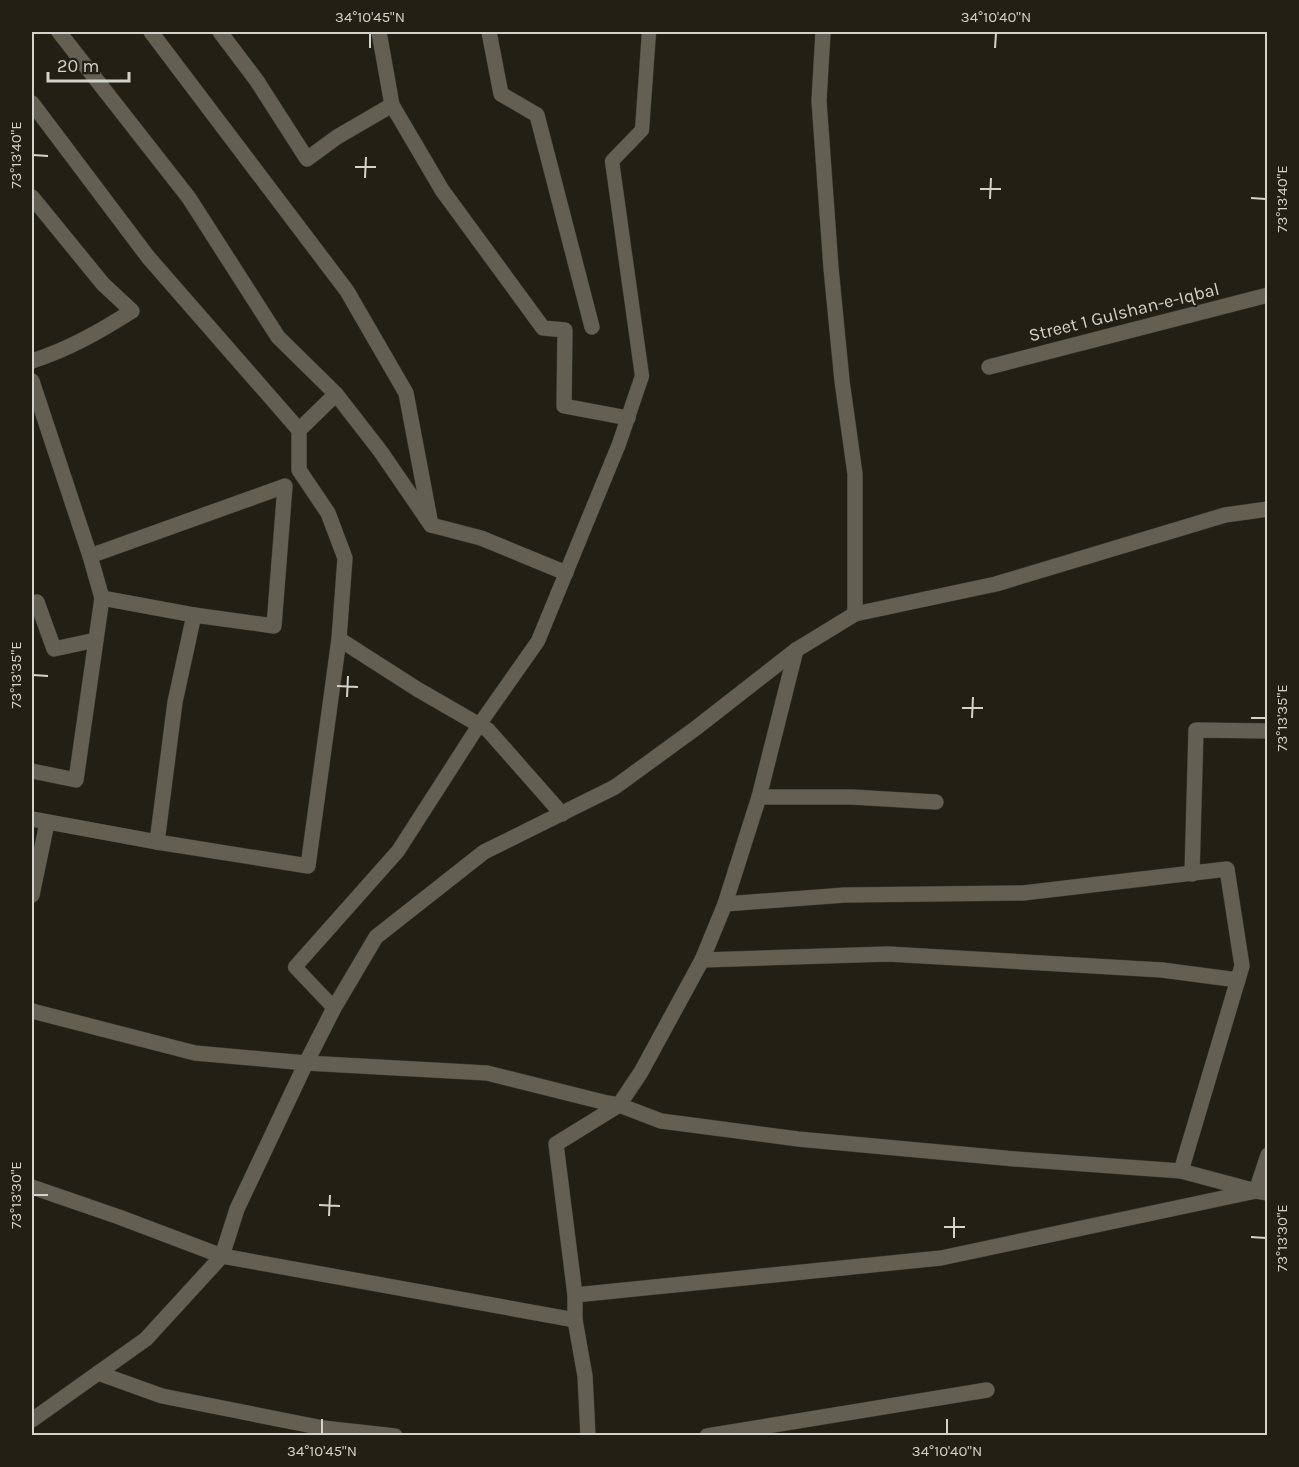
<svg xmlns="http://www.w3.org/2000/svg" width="1299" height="1467" viewBox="0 0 1299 1467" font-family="Karla,sans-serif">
<rect width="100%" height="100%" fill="#222015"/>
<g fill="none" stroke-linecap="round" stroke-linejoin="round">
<g stroke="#3c3a32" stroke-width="15">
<polyline id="service" points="334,1008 295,967 398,851 479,725 538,641 619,444 642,376 612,161 642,130 649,32"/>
</g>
<g stroke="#3c3a32" stroke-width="16">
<g id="minor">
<polyline points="59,32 189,198 278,337 336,394 299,430 299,470 328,513 345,558 339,639 308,866 157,842"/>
<polyline points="151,32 347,291 406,393 431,525"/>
<polyline points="220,32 257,81 307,159 337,137 392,105 442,190 543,328 565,330 564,406 628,418"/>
<polyline points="379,32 392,105"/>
<polyline points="489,32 501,94 537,115 592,327"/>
<polyline points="823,32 819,101 831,268 842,381 855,474 855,614"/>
<polyline points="32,103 148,257 299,430"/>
<path d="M 32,197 L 103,284 L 132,311 C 99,332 69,349 32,361"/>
<polyline points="989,367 1268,295"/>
<polyline points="32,381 90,556 102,598 194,615 175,702 157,842 32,819"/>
<polyline points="336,394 381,452 431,525 481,538 566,573"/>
<polyline points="1268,509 1225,515 996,584 855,614 796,650 696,728 615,787 484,852 376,937 334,1008 306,1063 487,1073 607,1103 619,1105 661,1121 798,1139 1015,1159 1181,1171 1256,1191 1268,1193"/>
<polyline points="90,556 285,486 274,626 194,615"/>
<polyline points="32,604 37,602 54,649 96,640"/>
<polyline points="339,639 417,689 488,730 562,814"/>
<polyline points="32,771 76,780 102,598"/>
<polyline points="759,797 852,797 936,802"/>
<polyline points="1192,874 1196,730 1268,731"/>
<polyline points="32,895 47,823"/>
<polyline points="725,904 845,895 1023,893 1227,869 1242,966 1181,1171"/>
<polyline points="702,960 888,954 1162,970 1238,980"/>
<polyline points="32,1011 195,1053 306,1063 237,1209 222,1256 146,1339 32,1420"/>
<polyline points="32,1187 119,1217 222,1256 575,1320"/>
<polyline points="575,1295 941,1258 1256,1191 1268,1155"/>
<polyline points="98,1373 162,1396 323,1428 395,1436"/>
<polyline points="588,1436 585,1376 575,1320 575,1295 556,1144 619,1105 641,1072 702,960 725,904 759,797 796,650"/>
<polyline points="707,1436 987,1390"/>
</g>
</g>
<use href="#service" stroke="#636053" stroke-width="14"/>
<use href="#minor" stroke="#636053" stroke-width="15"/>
</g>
<path fill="none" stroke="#d4d3cb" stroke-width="2" d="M 370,48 L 370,33M 995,48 L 996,33M 33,155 L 48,156M 355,167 L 376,167M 365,178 L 366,157M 980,189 L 1001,189M 1251,198 L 1266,199M 990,199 L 991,178M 33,675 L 48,676M 337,686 L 358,687M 347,697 L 348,676M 962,708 L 983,708M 972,718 L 973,697M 1251,718 L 1266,718M 33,1195 L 48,1195M 319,1205 L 340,1206M 329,1216 L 330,1195M 944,1227 L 965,1227M 1251,1237 L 1266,1238M 954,1238 L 954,1217M 322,1434 L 322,1419M 947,1434 L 947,1419"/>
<g text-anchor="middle" stroke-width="4.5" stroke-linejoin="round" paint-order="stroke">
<g font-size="18" fill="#d4d3cb" stroke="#222015">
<text transform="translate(1124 312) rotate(-14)" y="6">Street 1 Gulshan-e-Iqbal</text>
</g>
</g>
<rect width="1299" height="1467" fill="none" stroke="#222015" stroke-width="66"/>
<path d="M48 72v9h81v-9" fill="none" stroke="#d4d3cb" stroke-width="3"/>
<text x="57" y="72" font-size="18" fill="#d4d3cb" stroke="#222015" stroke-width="4.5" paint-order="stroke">20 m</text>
<rect x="33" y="33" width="1233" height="1401" fill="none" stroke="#d4d3cb" stroke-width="2"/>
<g font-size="15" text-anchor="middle" fill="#d4d3cb">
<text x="370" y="22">34°10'45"N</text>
<text x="996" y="22">34°10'40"N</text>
<text transform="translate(16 155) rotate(-90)" y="5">73°13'40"E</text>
<text transform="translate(1282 199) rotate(-90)" y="5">73°13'40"E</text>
<text transform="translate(16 675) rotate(-90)" y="5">73°13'35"E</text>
<text transform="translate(1282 718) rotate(-90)" y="5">73°13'35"E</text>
<text transform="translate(16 1195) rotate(-90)" y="5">73°13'30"E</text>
<text transform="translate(1282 1238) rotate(-90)" y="5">73°13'30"E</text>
<text x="322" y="1456">34°10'45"N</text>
<text x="947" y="1456">34°10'40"N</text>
</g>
</svg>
